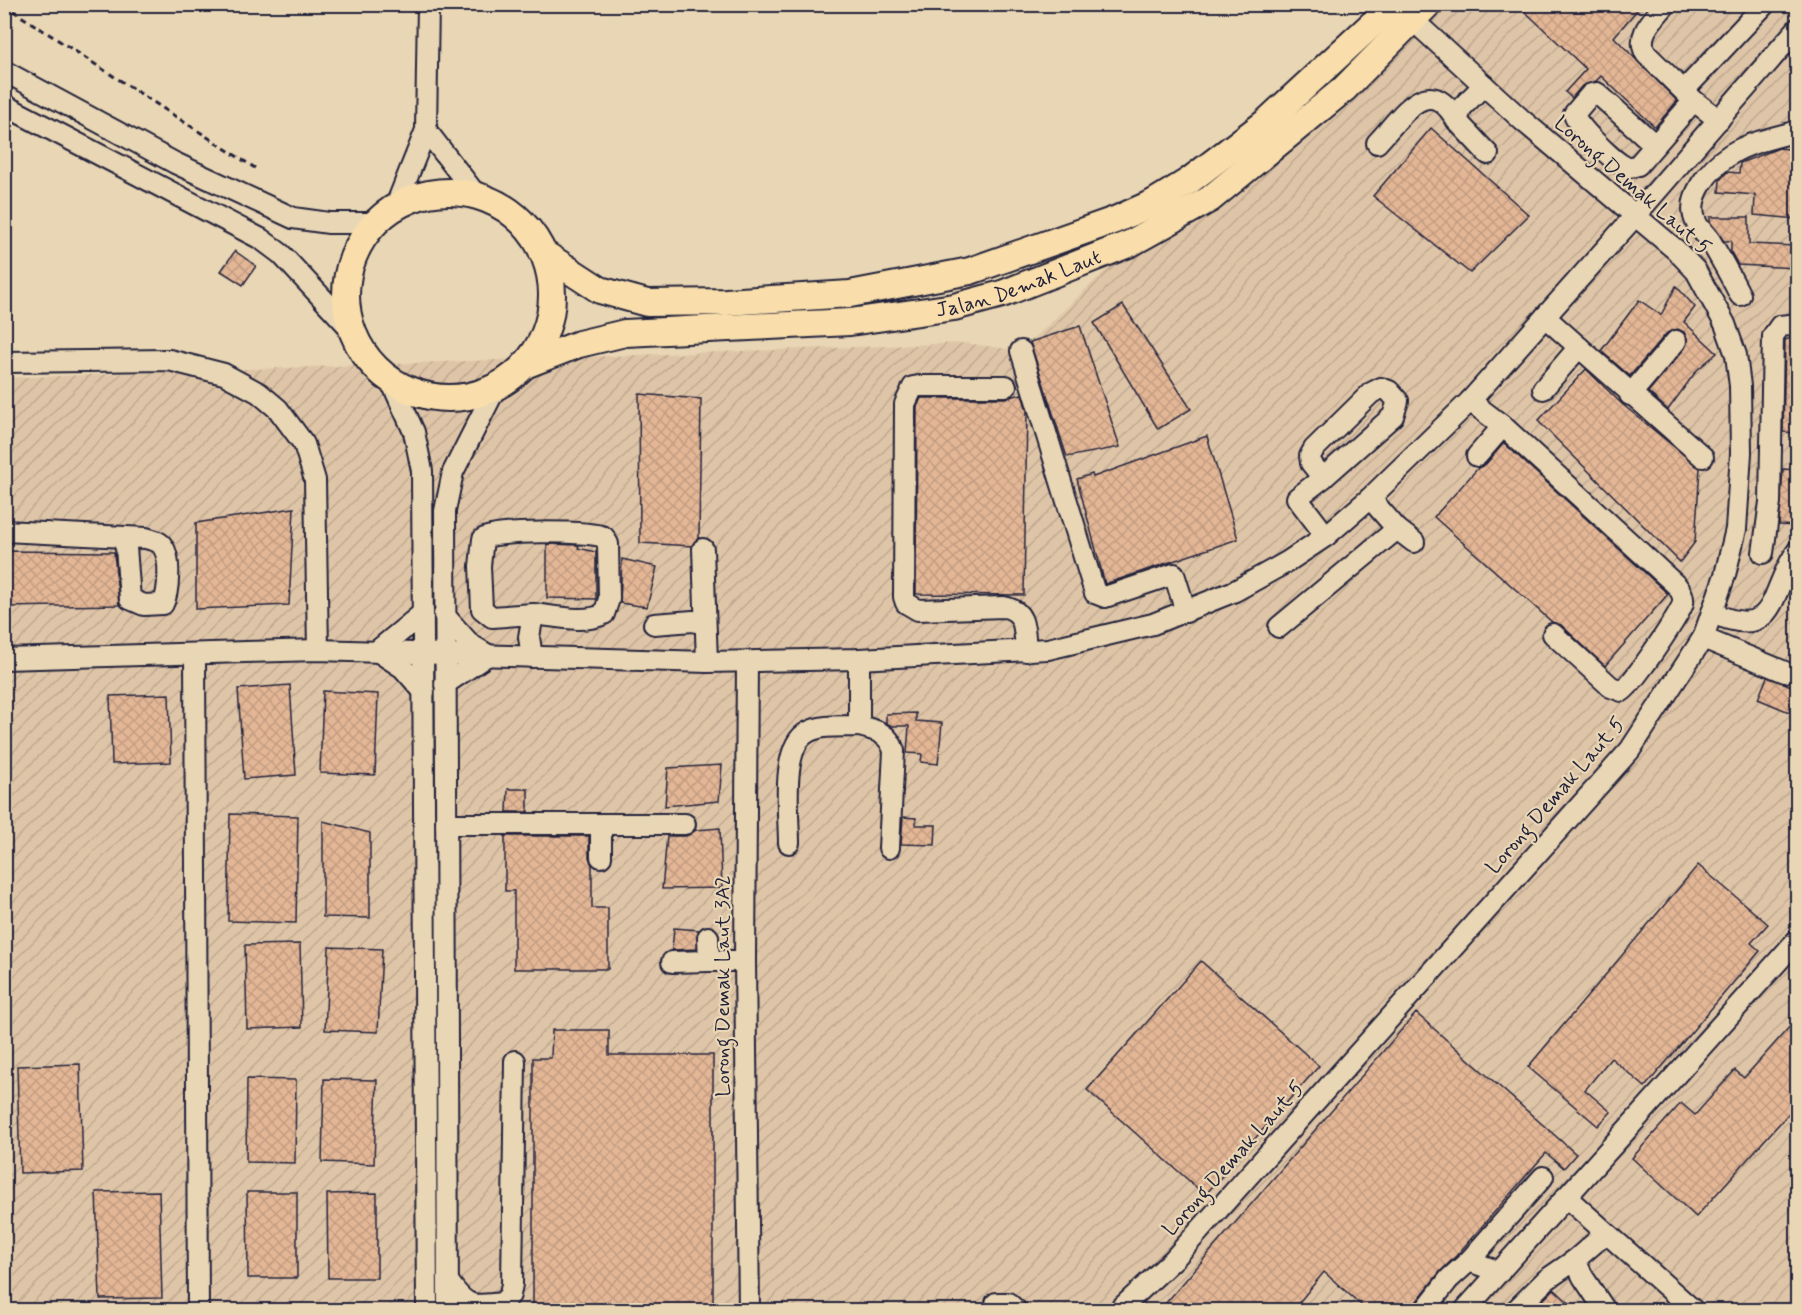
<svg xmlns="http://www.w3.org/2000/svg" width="1802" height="1315" viewBox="0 0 1802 1315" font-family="Mynerve,sans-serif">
<defs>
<pattern id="industrial-furrows" width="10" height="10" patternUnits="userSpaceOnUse" patternTransform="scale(1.5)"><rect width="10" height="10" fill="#dfc5a7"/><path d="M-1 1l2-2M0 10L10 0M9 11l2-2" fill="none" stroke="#bfa991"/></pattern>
<pattern id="building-cross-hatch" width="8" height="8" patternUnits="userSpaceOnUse" patternTransform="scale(1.5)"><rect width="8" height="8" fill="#e3b695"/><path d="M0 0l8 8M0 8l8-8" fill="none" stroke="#c29c81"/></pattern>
</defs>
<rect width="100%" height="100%" fill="#e9d6b4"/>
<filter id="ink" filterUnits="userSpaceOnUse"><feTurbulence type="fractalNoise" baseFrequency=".0167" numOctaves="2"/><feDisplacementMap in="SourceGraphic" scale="12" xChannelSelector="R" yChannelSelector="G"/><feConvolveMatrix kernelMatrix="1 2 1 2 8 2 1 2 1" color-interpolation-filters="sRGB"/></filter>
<g filter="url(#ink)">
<polygon fill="url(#industrial-furrows)" points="1385,5 1797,5 1797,1310 5,1310 4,378 965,343 1021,351"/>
<g fill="url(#building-cross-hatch)" stroke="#22223b" stroke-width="1.5">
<polygon points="1517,4 1642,4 1614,37 1677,101 1655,127 1601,76 1596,81 1582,86 1572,98 1565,92 1586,69"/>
<polygon points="1431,128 1529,215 1470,273 1373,196"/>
<polygon points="1779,148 1797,150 1797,219 1754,215 1755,195 1719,192 1720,180 1727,172 1739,173 1740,163"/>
<polygon points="1710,217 1749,217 1749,244 1797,246 1797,268 1738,265 1731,252 1731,241 1724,241 1710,222"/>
<polygon points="235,251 256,266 243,285 221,271"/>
<polygon points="1676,286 1695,307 1684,322 1717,353 1697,370 1668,410 1648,392 1685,348 1687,338 1684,332 1678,329 1667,333 1630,376 1601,351 1639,300 1661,315"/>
<polygon points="1123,305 1191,409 1158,429 1094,323"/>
<polygon points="1080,326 1120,447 1067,457 1030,342"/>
<polygon points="1797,336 1797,433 1783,432 1785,340"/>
<polygon points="1586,369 1622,404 1700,468 1695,542 1680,562 1538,421"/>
<polygon points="639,394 701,399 699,538 692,546 640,543"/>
<polygon points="1022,394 1027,411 1024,595 916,594 917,407 921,398 1006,398"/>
<polygon points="1207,436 1238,539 1105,584 1077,479 1092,474 1093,477"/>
<polygon points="1504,443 1668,594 1605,666 1561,625 1552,622 1434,517 1478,468 1486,464"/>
<polygon points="1783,469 1797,470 1797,526 1779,525"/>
<polygon points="294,508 289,605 196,609 196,523"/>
<polygon points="547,544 579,545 578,548 596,552 596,599 547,598"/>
<polygon points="4,551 114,552 119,605 4,607"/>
<polygon points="622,559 657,567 647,607 620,603"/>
<polygon points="1767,677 1797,688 1789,712 1758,699"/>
<polygon points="290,685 296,775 244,779 238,689"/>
<polygon points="323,691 378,694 375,775 320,773"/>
<polygon points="169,694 171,762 112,764 110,696"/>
<polygon points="916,713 916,721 942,723 938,764 921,762 922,754 907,753 909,726 892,726 886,723 886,714"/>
<polygon points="722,765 719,801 665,806 668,768"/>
<polygon points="508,789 528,789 528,812 507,812"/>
<polygon points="230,814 298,816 296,923 228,921"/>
<polygon points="903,817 916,818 916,825 936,825 935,845 901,844"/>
<polygon points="323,821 370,833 370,918 323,917"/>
<polygon points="720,828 722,888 662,889 667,836 686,836 696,830"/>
<polygon points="505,836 589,836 589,857 592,865 592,908 608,908 608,969 514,969 514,891 505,891"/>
<polygon points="1698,865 1768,924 1751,943 1760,951 1645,1087 1611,1058 1585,1090 1611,1112 1598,1126 1528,1067"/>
<polygon points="674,928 699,930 697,949 672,950"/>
<polygon points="300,944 302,1027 247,1029 245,945"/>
<polygon points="329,947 382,949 378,1032 325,1030"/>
<polygon points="1201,961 1319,1066 1205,1195 1087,1090"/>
<polygon points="1416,1013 1576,1154 1564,1168 1546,1153 1456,1256 1440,1272 1409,1311 1368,1311 1324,1272 1292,1311 1159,1311"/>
<polygon points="1791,1025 1797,1031 1797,1104 1696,1217 1632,1158 1681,1103 1695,1115 1735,1070 1744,1078"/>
<polygon points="552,1030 609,1030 609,1055 713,1055 713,1307 533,1307 533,1058 551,1058"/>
<polygon points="80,1064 83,1171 20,1173 17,1066"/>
<polygon points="247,1079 296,1080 295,1163 246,1162"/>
<polygon points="324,1079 377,1080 374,1164 322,1162"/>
<polygon points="159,1191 162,1298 100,1299 96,1192"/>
<polygon points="247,1192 297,1192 297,1278 248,1278"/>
<polygon points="377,1193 377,1278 328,1278 327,1194"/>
<polygon points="1554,1289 1578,1311 1532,1311"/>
</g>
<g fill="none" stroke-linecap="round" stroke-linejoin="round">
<g stroke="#22223b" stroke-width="24">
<g id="minor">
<path d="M 1666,4 C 1654,19 1635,34 1646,54 L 1693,100"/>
<polyline points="4,71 175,163 293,218 329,223 376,223"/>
<polyline points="1484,85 1462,107 1457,121 1488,154"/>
<polyline points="1683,88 1689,85 1765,4"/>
<polyline points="4,105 261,239 281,254 352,330"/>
<polyline points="426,130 477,196"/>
<path d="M 1377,143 C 1403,116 1428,70 1457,121"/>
<path d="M 1655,145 L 1597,93 L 1591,94 L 1574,114 C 1574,123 1614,162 1624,166 C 1629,168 1633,167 1638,165 L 1690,105 L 1693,100 L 1719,120"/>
<polyline points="384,215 397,203 426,130 428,4"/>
<path d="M 1740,295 C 1731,277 1721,259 1711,242 C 1707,235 1700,230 1697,224 C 1683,198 1711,167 1731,154 C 1750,142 1776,137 1798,131"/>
<polyline points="1545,317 1703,457"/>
<polyline points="1021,351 1095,593 1105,597 1174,574 1186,612"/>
<polyline points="4,362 169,360 224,374 259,393 278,409 304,444 315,480 318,650"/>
<polyline points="391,381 414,432 422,471 427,1310"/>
<path d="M 1006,386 L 919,386 L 913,387 L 905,404 L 904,597 L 906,603 L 918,610 L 1004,607 C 1027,611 1024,632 1026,651"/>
<polygon points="1381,388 1389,391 1398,401 1393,416 1323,478 1311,463 1310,456 1314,449 1371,393"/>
<polyline points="1543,389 1579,347"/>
<polyline points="1630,395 1676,341"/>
<path d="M 1470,401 L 1503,426 L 1677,586 C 1681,591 1684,597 1683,603 C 1681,613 1631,687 1622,691 L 1611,687 L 1553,634"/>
<polyline points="1477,456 1503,426"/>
<polyline points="1323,478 1297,498 1326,536"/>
<polyline points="1397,529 1414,542"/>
<path d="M 4,531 L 146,538 C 152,540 160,541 163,547 C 171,558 169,592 163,604 L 144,605 L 130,599 L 126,547 L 121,537"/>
<polyline points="703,549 707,662"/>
<polyline points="1763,553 1770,502 1773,336 1780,326 1798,324"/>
<path d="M 1712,613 C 1781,643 1768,589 1798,550"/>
<polyline points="444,615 470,644 488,655"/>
<polyline points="654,624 693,621 705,624"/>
<polyline points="1279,627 1397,529 1370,498"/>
<polyline points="1703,638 1785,672"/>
<polyline points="377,651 403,668 424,692"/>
<polyline points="377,651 423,613"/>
<polyline points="195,654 198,1310"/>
<path d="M 532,657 L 529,637 L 533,614 L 492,617 L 482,609 L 480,566 L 483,539 C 492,530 590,531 604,537 L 608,544 L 609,599 L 604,614 C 585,624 554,616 533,614"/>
<polyline points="4,659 318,650 707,662 859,659 1048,649 1153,624 1235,591 1287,562 1326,536 1370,498 1470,401 1634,217 1798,28"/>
<path d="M 859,659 L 859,726 C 876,730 889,733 894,751 L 889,848"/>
<polyline points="747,662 745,961 749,1310"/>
<polyline points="445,684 488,655"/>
<polyline points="446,824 601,824 601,857"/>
<polyline points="601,824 685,824"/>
<path d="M 789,843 C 789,815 780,746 808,732 C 823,724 843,727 859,726"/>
<polyline points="708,937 709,961 745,961"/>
<polyline points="672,962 709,961"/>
<polyline points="1566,1197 1693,1310"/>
<polyline points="1469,1261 1543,1177"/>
<path d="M 448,1281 C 466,1307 471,1307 502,1303 L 510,1295 L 512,1284 L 515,1061"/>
<polyline points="996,1303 1008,1303 1016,1310"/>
<polyline points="448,1310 445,511 453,472 496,387"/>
<polyline points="1119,1310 1174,1259 1630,750 1703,638 1725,575 1736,529 1741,453 1740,386 1736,355 1725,324 1696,271 1676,250 1522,120 1404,12"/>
<polyline points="1425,1310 1449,1279 1469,1261 1500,1272"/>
<polyline points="1465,1310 1798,939"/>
<polyline points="1516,1310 1546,1280 1575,1260"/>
<polyline points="1605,1310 1583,1277 1575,1260 1605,1234"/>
</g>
</g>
<g stroke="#22223b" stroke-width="30">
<g id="major">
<circle cx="449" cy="295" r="103"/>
<polyline points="543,253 600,290 647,303 726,302 850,294 970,271 1115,220 1153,203 1189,181 1265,123 1394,4"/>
<path id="s1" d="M 525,365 L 579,344 L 625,333 L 850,322 L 954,307 L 1002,294 L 1131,243 L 1210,199 L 1344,89 L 1428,4"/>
</g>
</g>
<polyline stroke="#22223b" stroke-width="3" stroke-dasharray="6 4.5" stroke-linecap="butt" points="4,5 255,168"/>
<use href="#minor" stroke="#e9d6b4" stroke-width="20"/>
<use href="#major" stroke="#f9deab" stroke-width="26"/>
</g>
</g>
<g text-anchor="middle" stroke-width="4.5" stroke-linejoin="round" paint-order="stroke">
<g font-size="21" fill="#22223b" stroke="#e9d6b4">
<text transform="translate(1633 185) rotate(41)" y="7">Lorong Demak Laut 5</text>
<text dy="7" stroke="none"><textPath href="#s1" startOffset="504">Jalan Demak Laut</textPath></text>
<text transform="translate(1555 795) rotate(-49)" y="7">Lorong Demak Laut 5</text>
<text transform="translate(722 986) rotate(-90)" y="7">Lorong Demak Laut 3A2</text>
<text transform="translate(1233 1158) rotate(-48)" y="7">Lorong Demak Laut 5</text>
</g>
</g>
<rect width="1802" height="1315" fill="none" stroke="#e9d6b4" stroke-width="24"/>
<rect x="12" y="12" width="1778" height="1291" fill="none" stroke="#22223b" stroke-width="2" filter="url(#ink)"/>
</svg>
